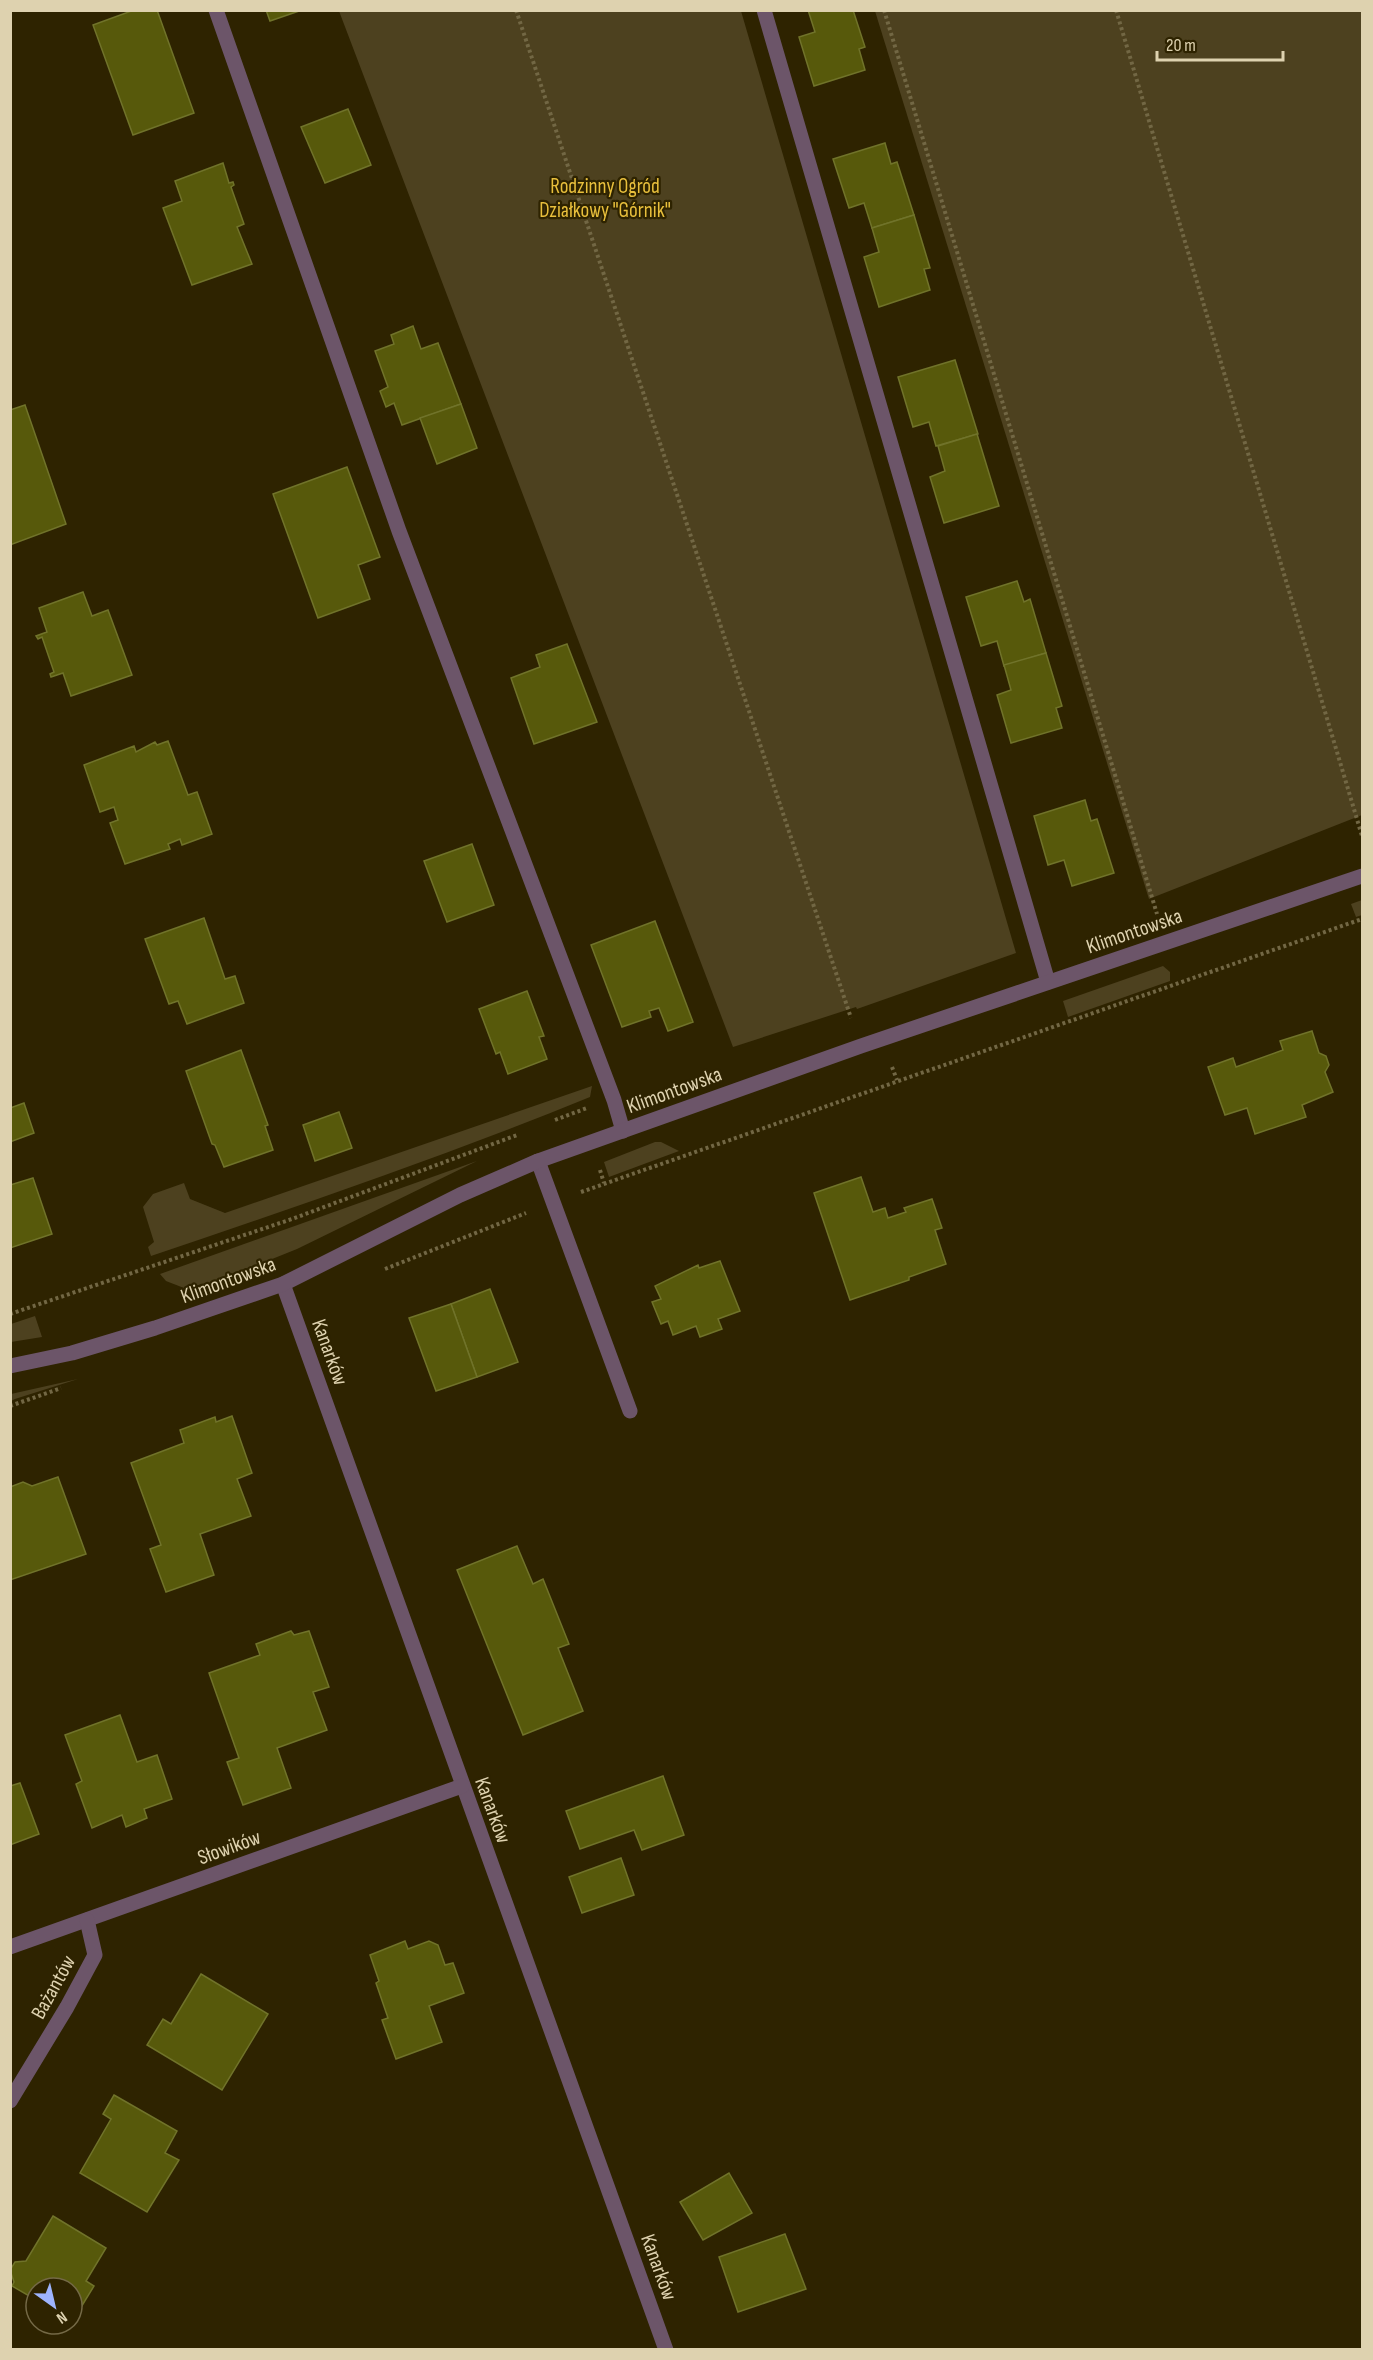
<svg xmlns="http://www.w3.org/2000/svg" width="1373" height="2360" viewBox="0 0 1373 2360" font-family="'Sofia Sans Condensed',sans-serif">
<rect width="100%" height="100%" fill="#2e2300"/>
<g fill="#4d411f">
<polygon points="339,11 741,11 1016,953 857,1009 856,1007 733,1047"/>
<polygon points="875,11 1362,11 1362,815 1149,899"/>
<polygon points="1362,900 1362,915 1356,917 1351,904"/>
<polygon points="1163,966 1170,972 1170,981 1068,1017 1063,1001"/>
<path d="M 592,1086 L 590,1097 C 446,1156 298,1206 151,1256 L 148,1247 L 154,1242 L 143,1207 L 153,1194 L 184,1183 L 190,1199 L 225,1213 Z"/>
<polygon points="655,1142 661,1142 679,1151 609,1177 604,1162"/>
<polygon points="477,1161 297,1249 215,1282 184,1288 166,1281 160,1274"/>
<polygon points="35,1316 42,1337 11,1342 11,1324"/>
<polygon points="78,1379 15,1399 11,1401 11,1394"/>
</g>
<g fill="#57590b" stroke="#70732a" stroke-width="1.5">
<polygon points="134,10 157,10 194,113 133,135 93,25"/>
<polygon points="266,10 302,10 270,21"/>
<polygon points="808,10 853,10 865,47 859,49 865,70 814,86 799,37 815,32"/>
<polygon points="348,109 371,165 325,183 301,127"/>
<polygon points="885,143 891,164 897,162 914,215 872,228 864,203 849,208 833,159"/>
<polygon points="223,163 229,183 233,182 234,185 231,187 244,224 237,227 252,264 192,285 163,208 182,201 175,181"/>
<polygon points="914,215 930,268 924,269 930,290 879,307 864,257 879,252 872,228"/>
<polygon points="413,326 421,349 438,343 461,404 402,425 394,403 386,407 380,391 388,387 375,351 394,344 391,335"/>
<polygon points="955,360 978,434 936,446 929,422 913,427 898,377"/>
<polygon points="461,404 477,448 437,464 420,418"/>
<polygon points="25,405 66,524 10,545 10,410"/>
<polygon points="977,434 999,506 944,523 930,477 945,471 938,446"/>
<polygon points="347,467 380,557 358,565 370,599 318,618 273,494"/>
<polygon points="1017,581 1024,602 1030,599 1046,653 1004,666 997,641 981,646 966,597"/>
<polygon points="83,592 92,616 108,610 132,675 71,696 63,673 51,677 50,674 54,672 42,637 38,639 36,636 47,632 39,608"/>
<polygon points="567,644 597,722 534,744 511,678 540,667 536,655"/>
<polygon points="1046,653 1062,706 1056,708 1062,728 1011,743 997,695 1011,690 1004,665"/>
<polygon points="168,741 188,795 197,792 212,834 182,845 180,839 168,844 170,849 125,864 110,823 118,820 114,807 100,812 84,765 134,746 136,752 155,742 157,745"/>
<polygon points="1085,800 1091,821 1097,819 1114,873 1072,886 1064,860 1048,865 1034,816"/>
<polygon points="472,844 494,905 447,922 424,861"/>
<polygon points="204,918 225,979 235,976 244,1003 187,1024 178,1001 169,1004 145,939"/>
<polygon points="655,921 693,1022 668,1031 659,1008 649,1011 651,1017 622,1027 591,945"/>
<polygon points="527,991 544,1036 539,1037 547,1059 508,1074 500,1052 496,1054 479,1009"/>
<polygon points="1312,1031 1319,1053 1326,1056 1329,1065 1325,1072 1333,1092 1302,1105 1306,1117 1255,1134 1247,1108 1225,1115 1208,1067 1233,1058 1236,1067 1283,1050 1280,1041"/>
<polygon points="241,1050 268,1125 265,1126 273,1150 224,1167 215,1145 212,1144 186,1071"/>
<polygon points="24,1103 34,1133 10,1142 10,1108"/>
<polygon points="339,1112 352,1148 315,1161 303,1125"/>
<polygon points="861,1177 873,1212 885,1208 888,1218 906,1212 904,1208 932,1199 942,1228 935,1230 946,1264 909,1277 909,1280 850,1300 814,1193"/>
<polygon points="33,1178 52,1234 10,1248 10,1185"/>
<polygon points="720,1261 740,1311 718,1319 722,1329 700,1337 696,1326 673,1335 668,1321 661,1324 652,1302 661,1299 655,1286 698,1265 699,1268"/>
<polygon points="490,1289 518,1362 477,1377 451,1304"/>
<polygon points="451,1304 477,1377 436,1391 409,1318"/>
<polygon points="232,1416 252,1473 237,1479 251,1516 200,1534 214,1575 166,1592 150,1549 161,1545 131,1463 184,1443 180,1430 215,1417 216,1422"/>
<polygon points="58,1477 86,1554 10,1580 10,1487 23,1482 32,1486"/>
<polygon points="517,1546 533,1584 543,1579 569,1644 558,1648 583,1711 523,1735 457,1570"/>
<polygon points="291,1631 294,1635 309,1631 329,1687 313,1692 327,1730 277,1748 291,1788 243,1805 227,1762 239,1758 209,1673 260,1655 256,1644"/>
<polygon points="120,1715 137,1762 157,1755 172,1799 144,1809 147,1818 126,1827 122,1815 92,1828 76,1784 82,1781 65,1735"/>
<polygon points="663,1776 684,1835 642,1850 634,1830 580,1849 566,1811"/>
<polygon points="20,1783 39,1834 10,1845 10,1786"/>
<polygon points="621,1858 634,1895 582,1913 569,1877"/>
<polygon points="405,1941 408,1949 429,1941 438,1945 445,1965 453,1963 464,1993 429,2006 442,2042 396,2059 382,2020 388,2018 376,1983 379,1981 370,1955"/>
<polygon points="201,1974 268,2014 222,2090 147,2045 163,2019 171,2024"/>
<polygon points="114,2095 177,2131 165,2153 179,2160 147,2212 80,2173 111,2119 103,2114"/>
<polygon points="729,2173 752,2213 703,2240 680,2202"/>
<polygon points="53,2216 106,2248 86,2281 94,2286 72,2322 72,2288 36,2288 36,2300 12,2286 14,2282 10,2270 15,2262 26,2261"/>
<polygon points="785,2234 806,2289 738,2312 719,2257"/>
</g>
<g fill="none" stroke-linecap="round" stroke-linejoin="round">
<g stroke="#726744" stroke-width="4" stroke-dasharray="3 3" stroke-linecap="butt">
<polyline points="516,10 851,1018"/>
<polyline points="884,10 1157,914"/>
<polyline points="1116,10 1362,836"/>
<polyline points="892,1067 897,1080"/>
<polyline points="555,1120 587,1108"/>
<polyline points="600,1170 604,1183"/>
<polyline points="581,1192 1362,919"/>
<polyline points="385,1269 526,1213"/>
<polyline points="10,1314 292,1219 517,1135"/>
<polyline points="10,1406 61,1388"/>
</g>
<g stroke="#6c5569" stroke-width="15">
<polyline points="216,10 399,531 614,1100 623,1131"/>
<polyline points="764,10 1048,982"/>
<polyline points="538,1161 630,1411"/>
<polyline points="283,1284 666,2350"/>
<polyline points="10,1366 72,1353 155,1328 283,1284 460,1195 538,1161 861,1046 1362,876"/>
<polyline points="10,1947 462,1786"/>
<polyline points="10,2101 67,2007 95,1955 87,1920"/>
</g>
</g>
<g text-anchor="middle" stroke-width="4.5" stroke-linejoin="round" paint-order="stroke">
<g font-size="21" fill="#e8bf3c" stroke="#2e2300">
<text x="605" y="193">Rodzinny Ogród<tspan x="605" dy="24">Działkowy "Górnik"</tspan></text>
</g>
<g font-size="21" fill="#ded2af" stroke="#2e2300">
<text transform="translate(1134 931) rotate(-19)" y="7">Klimontowska</text>
<text transform="translate(674 1090) rotate(-20)" y="7">Klimontowska</text>
<text transform="translate(228 1280) rotate(-20)" y="7">Klimontowska</text>
<text transform="translate(330 1352) rotate(70)" y="7">Kanarków</text>
<text transform="translate(493 1810) rotate(70)" y="7">Kanarków</text>
<text transform="translate(229 1847) rotate(-20)" y="7">Słowików</text>
<text transform="translate(53 1987) rotate(-61)" y="7">Bażantów</text>
<text transform="translate(659 2267) rotate(70)" y="7">Kanarków</text>
</g>
</g>
<rect width="1373" height="2360" fill="none" stroke="#ded2af" stroke-width="24"/>
<g transform="translate(54 2306) rotate(146)"><circle r="28" fill="#2e2300" stroke="#746946" stroke-width="1.5"/>
<path d="M0-4.5L10 22L0 15L-10 22Z" fill="#9eb4fd"/>
<text y="-9" font-size="16" font-weight="bold" text-anchor="middle" fill="#ded2af">N</text>
</g>
<path d="M1157 51v9h126v-9" fill="none" stroke="#ded2af" stroke-width="3"/>
<text x="1166" y="51" font-size="18" fill="#ded2af" stroke="#2e2300" stroke-width="4.5" paint-order="stroke">20 m</text>
</svg>
